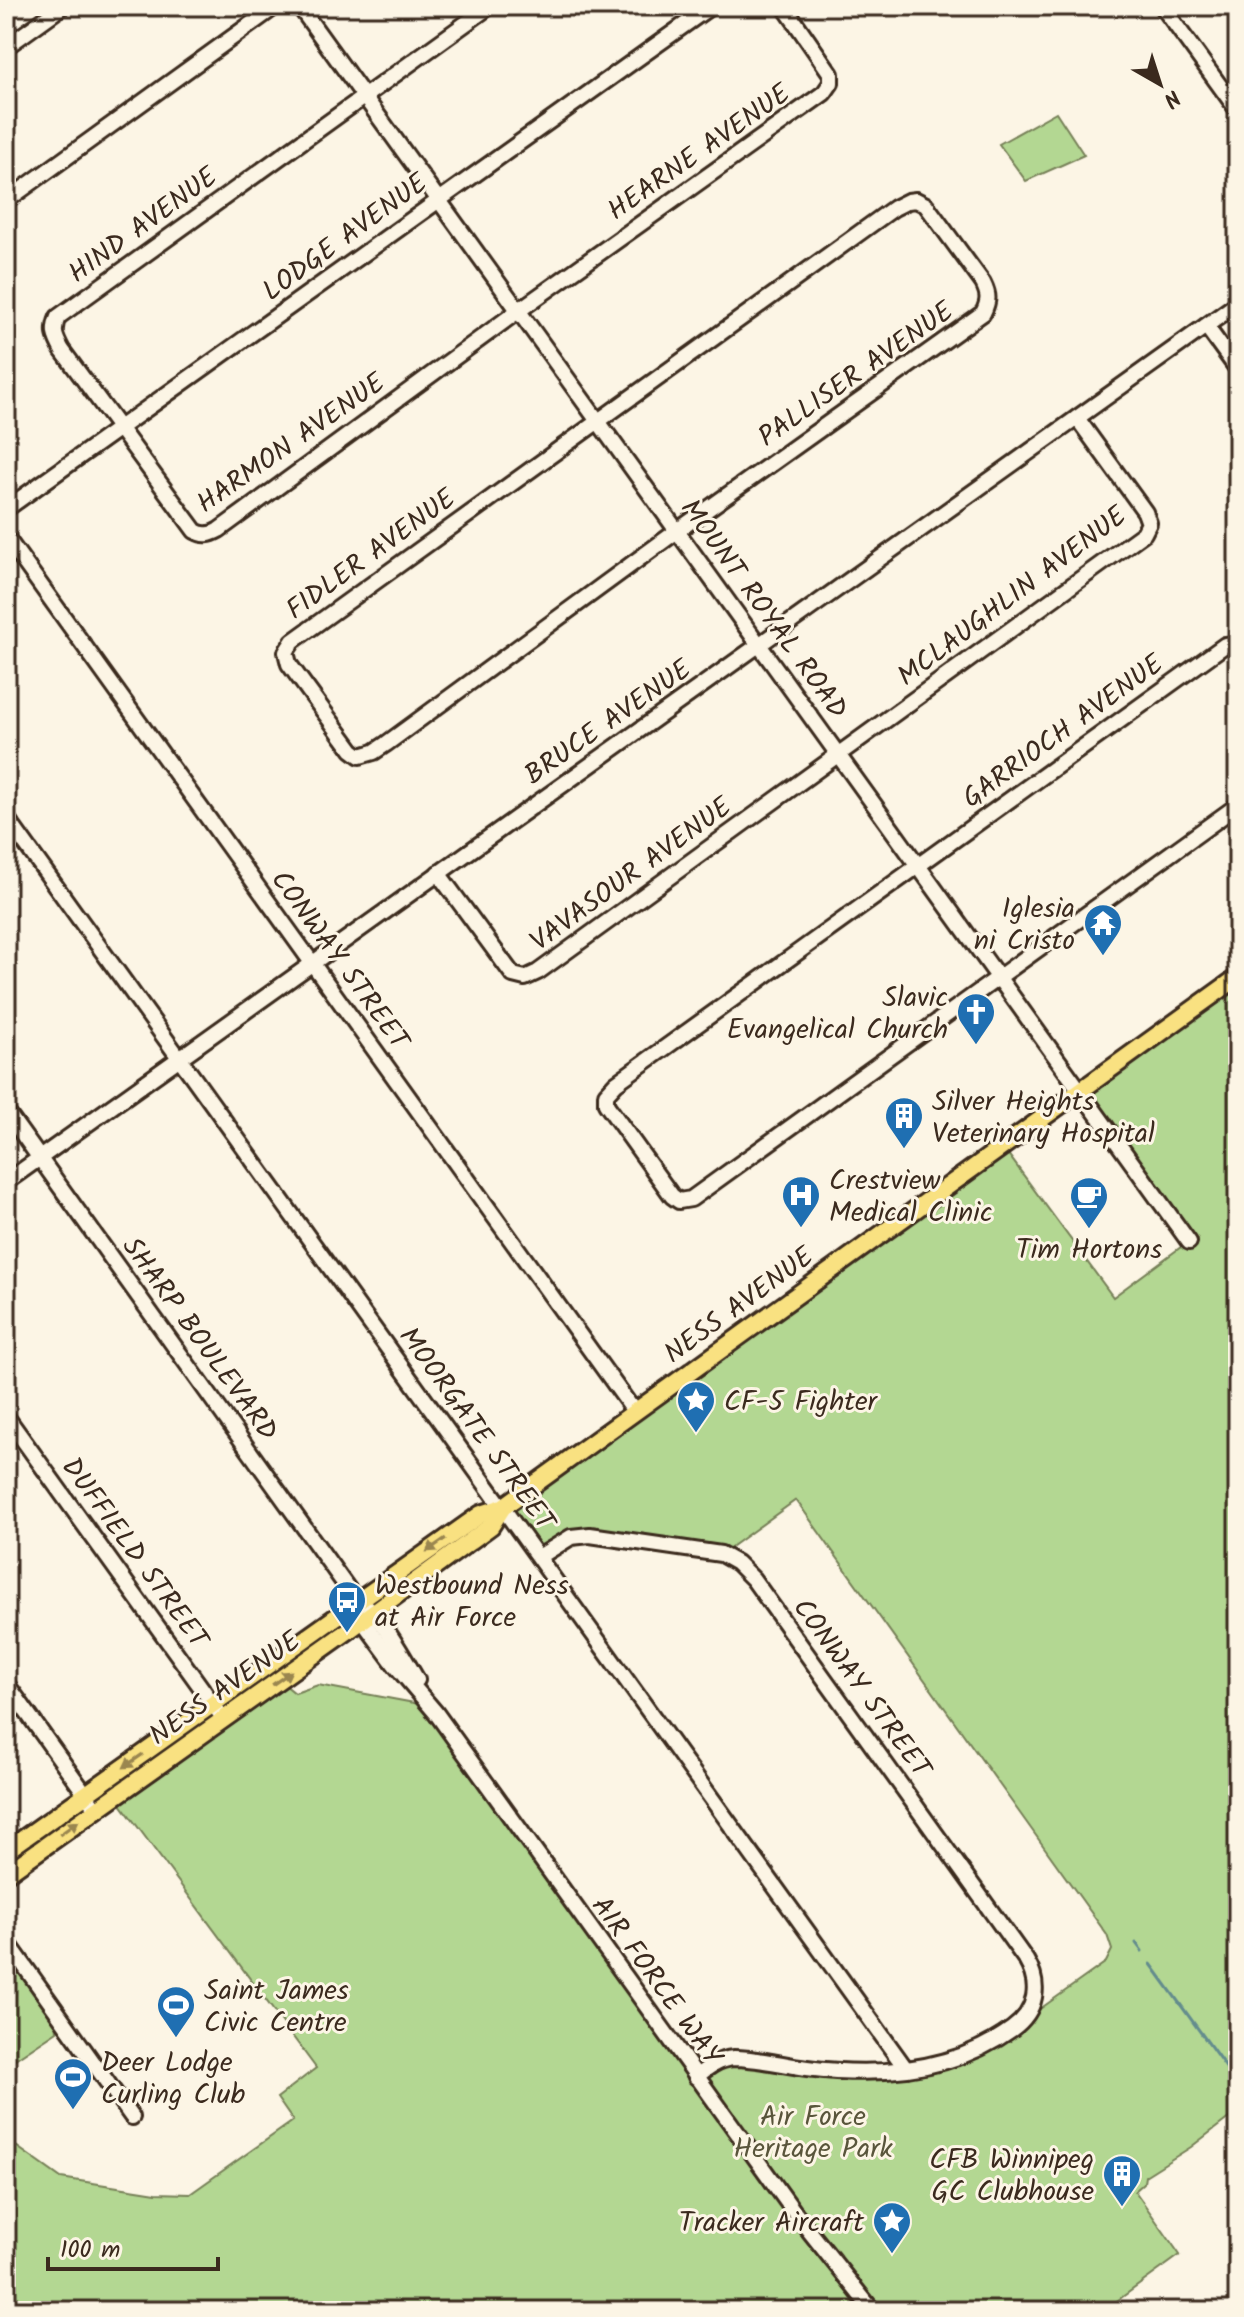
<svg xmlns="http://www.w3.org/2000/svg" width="1244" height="2317" viewBox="0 0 1244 2317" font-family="Kalam,sans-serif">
<rect width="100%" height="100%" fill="#fcf5e5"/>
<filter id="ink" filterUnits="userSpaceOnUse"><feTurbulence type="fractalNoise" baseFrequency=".0125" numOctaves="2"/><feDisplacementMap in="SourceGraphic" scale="16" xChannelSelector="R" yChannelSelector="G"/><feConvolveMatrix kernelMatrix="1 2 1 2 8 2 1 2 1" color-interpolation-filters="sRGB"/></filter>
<g filter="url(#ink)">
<g fill="#b3d792" stroke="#778058" stroke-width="2">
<polygon points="1056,112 1084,155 1026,181 999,144"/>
<polygon points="1238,977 1238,2111 1191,2147 1145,2176 1144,2183 1135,2191 1180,2255 1103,2311 6,2311 6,2139 61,2178 156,2193 190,2194 293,2121 277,2098 316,2068 115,1796 279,1680 295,1693 318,1685 430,1706 695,2076 716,2063 797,2067 931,2065 1023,2021 1106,1962 1112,1950 1107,1935 796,1500 721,1554 590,1535 539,1557 503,1507 1002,1146 1113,1297 1189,1241 1079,1091"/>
<polygon points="6,1956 17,1964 56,2020 57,2031 15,2059 6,2052"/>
</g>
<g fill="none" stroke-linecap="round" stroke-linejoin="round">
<g stroke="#638c8d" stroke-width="3">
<polyline points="1136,1943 1142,1951"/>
<polyline points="1151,1964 1238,2084"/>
</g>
<g stroke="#3b2a1e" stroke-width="20">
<g id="minor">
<polyline points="299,6 1189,1242"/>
<path d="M 490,6 L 58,317 C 52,331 55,337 62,350 L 195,531 C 204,536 210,535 219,530 L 518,311 L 824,93 L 831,83 L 831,74 L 784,6"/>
<polyline points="1162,6 1238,111"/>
<polyline points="6,47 63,6"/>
<path d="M 916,200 L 926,205 L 983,283 C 989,295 989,301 983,313 L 677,531 L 386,744 L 374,752 L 360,756 L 352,750 L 289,664 L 286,652 L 293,641 L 894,208 L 908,201 Z"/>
<polyline points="6,201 276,6"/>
<polyline points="1206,326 1238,370"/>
<polyline points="6,509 711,6"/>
<polyline points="6,537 634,1411"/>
<polyline points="1238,644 1225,645 616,1083 606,1094 606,1104 672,1196 679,1201 691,1199 1238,805"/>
<polyline points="6,817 906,2069"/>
<polyline points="438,873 513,975 525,978 538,972 1144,533 1149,523 1145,512 1077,418"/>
<path d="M 6,1111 L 351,1593 C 377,1609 401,1652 417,1680"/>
<polyline points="6,1182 1238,303"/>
<polyline points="6,1416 223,1718"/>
<path d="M 539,1557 L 571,1537 L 590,1535 L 721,1554 L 737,1563 L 753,1579 L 1026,1960 C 1041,1985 1037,2011 1012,2029 C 953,2072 877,2077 807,2068 C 783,2065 757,2058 734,2058 C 718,2059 707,2068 696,2077"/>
<polyline points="353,1595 351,1605 396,1666 436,1713 795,2213 873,2311"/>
<polyline points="6,1683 96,1809"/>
<polyline points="6,1940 132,2117"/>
</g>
</g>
<g stroke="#3b2a1e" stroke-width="22">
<g id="major">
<polyline points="6,1851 481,1514 503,1507 1238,977"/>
<polyline points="6,1874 352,1628 491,1526 503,1507"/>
</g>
</g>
<use href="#minor" stroke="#fcf5e5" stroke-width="14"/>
<use href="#major" stroke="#f9e181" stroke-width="16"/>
</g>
<defs><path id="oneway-solid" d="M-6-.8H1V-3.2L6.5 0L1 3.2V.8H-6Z" transform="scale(2)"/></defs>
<g fill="#9a8650">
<use href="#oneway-solid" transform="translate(436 1545) rotate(145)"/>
<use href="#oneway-solid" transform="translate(282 1678) rotate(-35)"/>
<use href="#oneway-solid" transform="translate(133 1761) rotate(145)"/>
<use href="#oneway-solid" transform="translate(69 1828) rotate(-36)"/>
</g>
</g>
<defs>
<g id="temple-pin" transform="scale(2)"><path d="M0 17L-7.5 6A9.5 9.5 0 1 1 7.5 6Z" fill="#1f6fb2" stroke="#fcf5e5"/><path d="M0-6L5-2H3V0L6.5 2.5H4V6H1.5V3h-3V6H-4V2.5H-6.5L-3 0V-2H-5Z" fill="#fff"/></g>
<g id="church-pin" transform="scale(2)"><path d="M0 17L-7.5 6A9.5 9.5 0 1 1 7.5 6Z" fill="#1f6fb2" stroke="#fcf5e5"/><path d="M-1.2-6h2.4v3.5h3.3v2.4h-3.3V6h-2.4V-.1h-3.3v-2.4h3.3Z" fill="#fff"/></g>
<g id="building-pin" transform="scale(2)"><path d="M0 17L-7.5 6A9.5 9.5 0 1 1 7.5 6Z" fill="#1f6fb2" stroke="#fcf5e5"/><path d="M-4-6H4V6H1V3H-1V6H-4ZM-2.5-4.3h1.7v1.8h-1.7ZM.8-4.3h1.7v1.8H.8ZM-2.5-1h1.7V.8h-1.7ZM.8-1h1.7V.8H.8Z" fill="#fff"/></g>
<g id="hospital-pin" transform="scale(2)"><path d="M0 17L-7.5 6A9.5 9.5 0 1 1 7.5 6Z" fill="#1f6fb2" stroke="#fcf5e5"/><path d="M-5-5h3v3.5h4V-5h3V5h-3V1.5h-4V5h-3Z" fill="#fff"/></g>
<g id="cafe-pin" transform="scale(2)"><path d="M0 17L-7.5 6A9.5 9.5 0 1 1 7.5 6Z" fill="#1f6fb2" stroke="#fcf5e5"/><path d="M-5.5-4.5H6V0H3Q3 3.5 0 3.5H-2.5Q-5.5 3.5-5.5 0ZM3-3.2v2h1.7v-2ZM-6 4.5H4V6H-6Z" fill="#fff"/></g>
<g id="sight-pin" transform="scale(2)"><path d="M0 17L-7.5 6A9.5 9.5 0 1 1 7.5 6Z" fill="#1f6fb2" stroke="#fcf5e5"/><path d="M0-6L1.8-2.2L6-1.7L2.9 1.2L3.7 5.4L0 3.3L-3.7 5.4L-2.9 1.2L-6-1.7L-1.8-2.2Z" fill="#fff"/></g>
<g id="bus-pin" transform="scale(2)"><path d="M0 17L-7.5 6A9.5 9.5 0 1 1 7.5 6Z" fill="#1f6fb2" stroke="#fcf5e5"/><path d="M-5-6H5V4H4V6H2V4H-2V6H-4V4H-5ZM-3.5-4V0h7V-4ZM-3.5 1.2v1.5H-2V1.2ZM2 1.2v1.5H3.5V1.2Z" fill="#fff"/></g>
<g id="stadium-pin" transform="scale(2)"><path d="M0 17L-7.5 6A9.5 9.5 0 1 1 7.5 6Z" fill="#1f6fb2" stroke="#fcf5e5"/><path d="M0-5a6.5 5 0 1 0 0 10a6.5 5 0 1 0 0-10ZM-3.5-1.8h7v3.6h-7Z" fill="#fff"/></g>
</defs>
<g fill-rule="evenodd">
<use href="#temple-pin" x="1103" y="923"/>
<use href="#church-pin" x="976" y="1012"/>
<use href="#building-pin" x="904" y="1116"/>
<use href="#hospital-pin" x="801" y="1195"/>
<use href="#cafe-pin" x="1089" y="1196"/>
<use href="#sight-pin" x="696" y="1400"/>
<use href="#bus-pin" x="347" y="1600"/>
<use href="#stadium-pin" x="176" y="2005"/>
<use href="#stadium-pin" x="73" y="2077"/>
<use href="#building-pin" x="1122" y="2174"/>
<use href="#sight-pin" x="892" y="2221"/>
</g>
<g text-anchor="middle" stroke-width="6" stroke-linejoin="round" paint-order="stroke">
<g font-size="28" fill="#3b2a1e" stroke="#fcf5e5">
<text transform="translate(698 151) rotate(-35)" y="10">HEARNE AVENUE</text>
<text transform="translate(142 224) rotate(-36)" y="10">HIND AVENUE</text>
<text transform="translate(344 236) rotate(-36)" y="10">LODGE AVENUE</text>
<text transform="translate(855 373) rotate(-35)" y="10">PALLISER AVENUE</text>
<text transform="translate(290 442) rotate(-35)" y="10">HARMON AVENUE</text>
<text transform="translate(370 553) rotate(-36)" y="10">FIDLER AVENUE</text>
<text transform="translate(1011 595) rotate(-37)" y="10">MCLAUGHLIN AVENUE</text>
<text transform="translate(765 608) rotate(54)" y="10">MOUNT ROYAL ROAD</text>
<text transform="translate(607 721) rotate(-35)" y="10">BRUCE AVENUE</text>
<text transform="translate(1062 730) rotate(-36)" y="10">GARRIOCH AVENUE</text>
<text transform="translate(630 873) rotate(-36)" y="10">VAVASOUR AVENUE</text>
<text transform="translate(341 959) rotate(54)" y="10">CONWAY STREET</text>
<text transform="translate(738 1304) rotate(-36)" y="10">NESS AVENUE</text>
<text transform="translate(201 1338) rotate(54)" y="10">SHARP BOULEVARD</text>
<text transform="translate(478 1428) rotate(54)" y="10">MOORGATE STREET</text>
<text transform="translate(136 1552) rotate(54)" y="10">DUFFIELD STREET</text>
<text transform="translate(224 1687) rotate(-35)" y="10">NESS AVENUE</text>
<text transform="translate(863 1687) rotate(54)" y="10">CONWAY STREET</text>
<text transform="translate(658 1980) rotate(54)" y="10">AIR FORCE WAY</text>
</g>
<g font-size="28" fill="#3b2a1e" stroke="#fcf5e5" text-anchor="start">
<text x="1075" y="917" text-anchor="end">Iglesia<tspan x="1075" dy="32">ni Cristo</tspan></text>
<text x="948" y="1006" text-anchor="end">Slavic<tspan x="948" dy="32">Evangelical Church</tspan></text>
<text x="932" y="1110">Silver Heights<tspan x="932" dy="32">Veterinary Hospital</tspan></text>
<text x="829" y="1189">Crestview<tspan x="829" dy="32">Medical Clinic</tspan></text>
<text x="1089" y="1258" text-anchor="middle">Tim Hortons</text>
<text x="724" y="1410">CF-5 Fighter</text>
<text x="375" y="1594">Westbound Ness<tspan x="375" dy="32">at Air Force</tspan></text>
<text x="204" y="1999">Saint James<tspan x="204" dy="32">Civic Centre</tspan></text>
<text x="101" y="2071">Deer Lodge<tspan x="101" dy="32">Curling Club</tspan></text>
<text x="1094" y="2168" text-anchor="end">CFB Winnipeg<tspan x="1094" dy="32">GC Clubhouse</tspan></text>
<text x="864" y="2231" text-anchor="end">Tracker Aircraft</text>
</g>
<g font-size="28" fill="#59553b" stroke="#fcf5e5">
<text x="813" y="2125">Air Force<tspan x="813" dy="32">Heritage Park</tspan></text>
</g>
</g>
<rect width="1244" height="2317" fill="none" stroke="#fcf5e5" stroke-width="32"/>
<rect x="16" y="16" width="1212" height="2285" fill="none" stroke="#3b2a1e" stroke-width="3" filter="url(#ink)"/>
<g transform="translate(1160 84) rotate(141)" stroke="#fcf5e5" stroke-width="6" paint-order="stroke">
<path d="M0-6L14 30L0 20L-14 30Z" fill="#3b2a1e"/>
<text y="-12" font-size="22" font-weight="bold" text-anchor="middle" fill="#3b2a1e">N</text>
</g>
<path d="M48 2257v12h170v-12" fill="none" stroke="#3b2a1e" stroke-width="4"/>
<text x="60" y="2257" font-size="24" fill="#3b2a1e" stroke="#fcf5e5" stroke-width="6" paint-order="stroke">100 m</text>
</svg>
